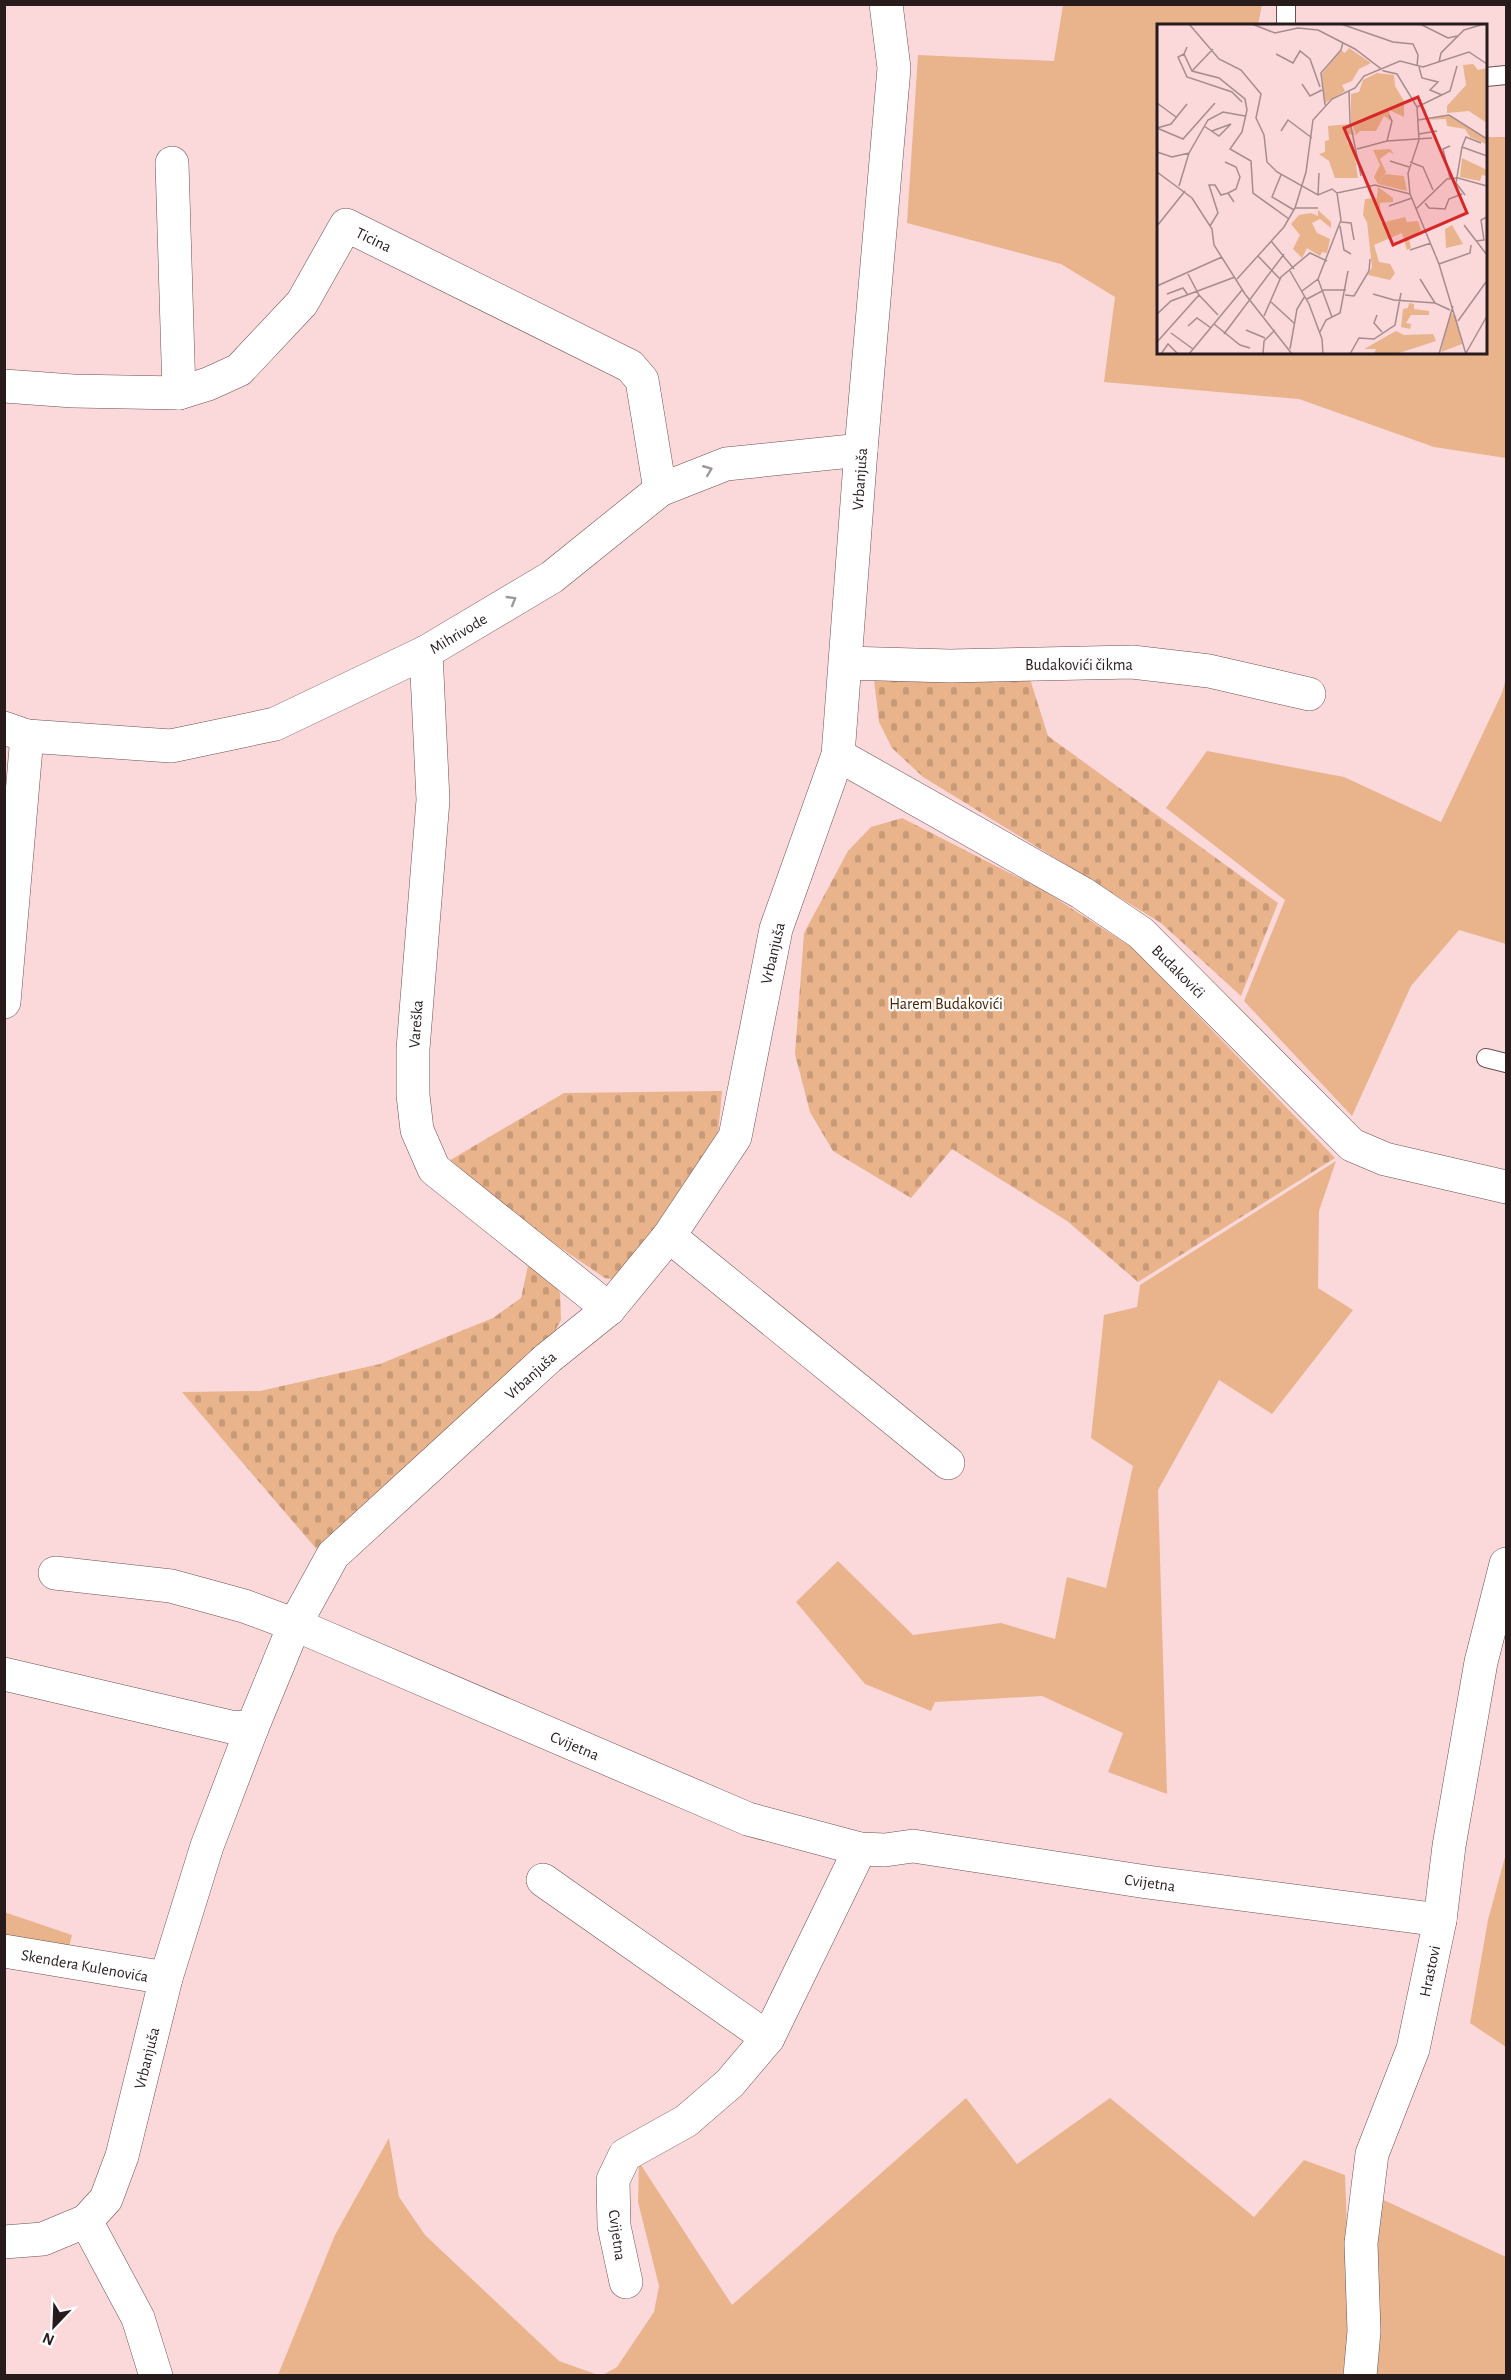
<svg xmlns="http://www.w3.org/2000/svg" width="1511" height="2380" viewBox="0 0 1511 2380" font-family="'Alegreya Sans',sans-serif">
<defs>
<pattern id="cemetery-stones" width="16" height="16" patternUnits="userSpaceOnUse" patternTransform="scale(1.5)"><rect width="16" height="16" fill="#e9b48c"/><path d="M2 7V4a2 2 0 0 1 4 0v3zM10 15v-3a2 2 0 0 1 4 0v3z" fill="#c89a78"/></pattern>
</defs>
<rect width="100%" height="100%" fill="#fbd8da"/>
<g fill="#e9b48c">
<polygon points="1063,5 1262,5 1258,25 1158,26 1158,352 1486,352 1486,137 1506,137 1506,458 1434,447 1299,399 1104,382 1115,297 1061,264 907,223 918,55 1054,61"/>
<polygon points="1506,678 1506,944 1459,930 1411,986 1352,1116 1244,1001 1285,900 1166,808 1207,751 1344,777 1441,822 1502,693"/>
<polygon points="1336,1161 1319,1211 1318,1288 1353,1310 1272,1414 1219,1380 1158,1490 1167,1794 1108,1772 1123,1733 1042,1696 935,1702 931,1711 865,1684 796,1602 838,1561 913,1635 1001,1623 1055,1639 1067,1577 1106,1588 1133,1466 1091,1438 1104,1315 1137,1307 1140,1285"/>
<polygon points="1506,1853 1506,2047 1470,2023 1488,1920"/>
<polygon points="4,1912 72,1935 69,1947 5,1937"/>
<polygon points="966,2098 1017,2164 1110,2098 1254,2217 1304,2160 1345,2175 1350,2316 1343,2375 601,2376 617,2367 654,2312 659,2286 638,2202 639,2162 732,2305"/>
<polygon points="389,2138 399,2197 425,2235 559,2361 598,2375 278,2375 335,2235"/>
<polygon points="1373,2195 1506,2257 1506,2375 1375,2375 1381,2329 1371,2250"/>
</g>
<g fill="url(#cemetery-stones)">
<polygon points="1030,679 1048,736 1278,903 1241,996 1161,923 923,777 892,748 879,722 874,680"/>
<polygon points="902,818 1043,890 1133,948 1335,1158 1138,1282 1067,1221 952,1149 911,1198 833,1151 810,1112 795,1054 804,933 848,851 871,827"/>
<polygon points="722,1091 717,1146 618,1280 605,1278 496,1204 447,1162 564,1093"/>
<polygon points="531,1252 560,1293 561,1320 546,1347 319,1552 182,1392 260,1391 380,1364 493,1318 521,1298"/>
</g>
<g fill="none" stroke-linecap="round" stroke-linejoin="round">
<g stroke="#6d5052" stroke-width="20">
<g id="service">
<polyline points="1286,4 1286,26"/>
<polyline points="1486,77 1506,75"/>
<polyline points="1486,1058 1506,1063"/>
</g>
</g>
<g stroke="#6d5052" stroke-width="34">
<g id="minor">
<polyline points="172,163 179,393"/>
<polyline points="4,386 73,391 179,393 208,384 239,370 302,303 346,225 630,366 642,380 660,490"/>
<polyline points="426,652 433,800 413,1049 413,1095 417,1130 434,1169 609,1309"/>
<polyline points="846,663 950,666 1132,662 1209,671 1309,694"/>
<polyline points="838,755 1082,893 1141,933 1352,1145 1385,1159 1506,1187"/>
<polyline points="4,1002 27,736"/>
<polyline points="669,1236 948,1463"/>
<polyline points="55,1573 171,1586 244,1606 303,1628 748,1819 860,1849 885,1850 913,1846 1147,1882 1440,1920"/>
<polyline points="4,1674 231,1727 252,1728"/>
<polyline points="543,1880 768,2038"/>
<polyline points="4,1951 166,1978"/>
<polyline points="86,2221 138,2318 156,2376"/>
<polyline points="626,2282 614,2226 613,2180 625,2155 686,2121 730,2083 768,2038 860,1849"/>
<polyline points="1360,2376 1364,2331 1361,2243 1372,2154 1413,2049 1440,1920 1449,1846 1481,1662 1506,1564"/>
</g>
</g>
<g stroke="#6d5052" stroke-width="34">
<g id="tertiary">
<polyline points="4,728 27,736 171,746 275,724 426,652 552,577 660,490 726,464 861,450"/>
<polyline points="4,2242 43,2239 86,2221 106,2199 122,2156 166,1978 207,1846 252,1728 294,1626 333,1555 548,1358 609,1309 669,1236 735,1137 776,929 838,755 861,450 894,68 886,4"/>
</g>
</g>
<use href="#service" stroke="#fff" stroke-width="18"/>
<use href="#minor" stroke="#fff" stroke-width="33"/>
<use href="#tertiary" stroke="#fff" stroke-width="33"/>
</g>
<defs><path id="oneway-chevron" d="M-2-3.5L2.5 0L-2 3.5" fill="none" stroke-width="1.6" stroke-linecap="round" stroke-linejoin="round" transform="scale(1.5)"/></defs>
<g stroke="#9e9899">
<use href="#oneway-chevron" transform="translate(708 470) rotate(-22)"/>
<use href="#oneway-chevron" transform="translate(512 600) rotate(-31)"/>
</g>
<g text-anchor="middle" stroke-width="4.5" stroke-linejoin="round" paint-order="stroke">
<g font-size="16" fill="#281b1c" stroke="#fff">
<text transform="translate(374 239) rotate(26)" y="6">Ticina</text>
<text transform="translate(859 479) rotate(-86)" y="6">Vrbanjuša</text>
<text transform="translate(458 633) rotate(-31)" y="6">Mihrivode</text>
<text x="1079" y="670">Budakovići čikma</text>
<text transform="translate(772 953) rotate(-77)" y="6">Vrbanjuša</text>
<text transform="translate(1179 971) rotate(45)" y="6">Budakovići</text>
<text transform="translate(415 1024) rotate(-86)" y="6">Vareška</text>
<text transform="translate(530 1375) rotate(-42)" y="6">Vrbanjuša</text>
<text transform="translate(575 1745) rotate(23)" y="6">Cvijetna</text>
<text transform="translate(1150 1882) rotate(8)" y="6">Cvijetna</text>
<text transform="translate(85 1965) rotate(10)" y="6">Skendera Kulenovića</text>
<text transform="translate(1429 1971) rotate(-78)" y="6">Hrastovi</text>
<text transform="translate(146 2058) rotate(-76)" y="6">Vrbanjuša</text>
<text transform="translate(618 2235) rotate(82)" y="6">Cvijetna</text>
</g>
<g font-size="16" fill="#492300" stroke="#fff">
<text x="946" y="1009">Harem Budakovići</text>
</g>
</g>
<g transform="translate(1157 24)">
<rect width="330" height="330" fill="#fbd8da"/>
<path d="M 316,40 L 321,46 L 330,44 L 330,99 L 312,87 L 290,89 L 290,82 L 309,61 L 306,41 ZM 220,49 L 237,51 L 238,62 L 247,77 L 247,93 L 232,86 L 234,97 L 227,92 L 219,107 L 203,107 L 199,111 L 194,98 L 194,70 L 202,68 L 206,56 ZM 291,91 L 330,115 L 329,120 L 313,113 L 308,105 L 290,102 L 289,95 L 266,96 ZM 193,100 L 198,111 L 190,110 L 190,119 L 196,121 L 201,154 L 178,154 L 172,137 L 162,130 L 168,128 L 168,117 L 172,116 L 171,102 ZM 233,125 L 237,130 L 232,128 L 223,135 L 229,148 L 221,160 L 217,153 L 223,141 L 216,126 ZM 305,134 L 330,146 L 330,152 L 325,151 L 323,157 L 303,153 ZM 221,163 L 236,174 L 236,178 L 223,179 L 224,199 L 248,193 L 250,198 L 261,197 L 264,206 L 252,215 L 254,224 L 250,226 L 245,209 L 217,221 L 222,238 L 233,240 L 238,249 L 233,256 L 211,251 L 215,243 L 210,198 L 206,191 L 208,175 L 220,174 ZM 161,186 L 174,198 L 174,204 L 163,195 L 155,199 L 160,209 L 173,215 L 170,229 L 165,228 L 163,232 L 150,224 L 145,234 L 136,225 L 143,211 L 134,200 L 142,191 L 154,189 L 161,192 ZM 295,201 L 306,220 L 289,224 L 288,205 ZM 252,279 L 257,280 L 257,285 L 272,287 L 272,291 L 254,291 L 249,299 L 254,300 L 253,305 L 244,303 L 246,285 L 251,284 ZM 239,307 L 247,311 L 276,310 L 279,317 L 239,330 L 217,330 L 219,325 L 207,325 Z" fill="#e9b48c"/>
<path d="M 192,24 L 214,39 L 202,45 L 195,57 L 185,61 L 188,67 L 168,79 L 165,50 L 184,26 L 188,29 ZM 228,150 L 247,152 L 250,167 L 221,160 ZM 293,289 L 299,292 L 305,320 L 284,328 Z" fill="#e9b48c"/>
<path fill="none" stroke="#a78c8e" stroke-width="1.5" d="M 32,0 L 62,35 L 84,46 L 104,70 L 99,94 L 107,111 L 110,138 L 120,148 L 161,171 L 175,165 L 180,169 L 218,161 L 253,170M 95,0 L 118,9 L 141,4 L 161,6 L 198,25 L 227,47 L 240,50 L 260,83 L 262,116 L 251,149 L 253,170 L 282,240 L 309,330M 184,0 L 236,18 L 256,20 L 261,31 L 260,42M 263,0 L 291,14 L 300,12M 30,23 L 27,30 L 35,47 L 62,54 L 88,75 L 90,86 L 85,108 L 73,125 L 94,137 L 96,169 L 132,195M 27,30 L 21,33 L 30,53 L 75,68 L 85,78M 119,30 L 136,39 L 143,27 L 153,35 L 163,63M 282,38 L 284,29 L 307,6 L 327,0M 262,43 L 265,54 L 281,58 L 273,66 L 285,71M 35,47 L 56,25M 145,60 L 153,72 L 165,66M 192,67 L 193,98 L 204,152M 0,79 L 19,93M 168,81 L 164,49 L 184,26 L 186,18M 260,83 L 293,67 L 300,42M 261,96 L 292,91 L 330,115M 47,102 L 62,112 L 74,100 L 55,107M 0,104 L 26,115 L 58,79M 0,104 L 14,100 L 30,80M 124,107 L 131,96 L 155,114M 262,110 L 280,107M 230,117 L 235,97 L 232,91M 293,122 L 286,125 L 293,154M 305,123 L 330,132M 200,125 L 230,117 L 275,114M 0,128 L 15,133 L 32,129M 233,137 L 252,143M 68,138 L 79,143 L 83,153 L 79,165 L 71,169M 253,138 L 266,143 L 276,166M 0,148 L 35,174 L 55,205 L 57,221 L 88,270 L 135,330M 124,151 L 115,173 L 137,186M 22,162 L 32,129 L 51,96 L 66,88 L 88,92M 161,171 L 162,149M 308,171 L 299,159 L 305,123 L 309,113 L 324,119M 268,179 L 272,184 L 288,185 L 292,175 L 305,170M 232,182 L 255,174M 138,184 L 161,184M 259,185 L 290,155 L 301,154 L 330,162M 184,198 L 194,199 L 197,216M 307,201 L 330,231M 0,202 L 28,167M 53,202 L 61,189 L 52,161 L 58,161 L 64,171 L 71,169 L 77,178M 183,202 L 187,226 L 194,230M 114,217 L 137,245M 319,217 L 327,216 L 324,196 L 330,193M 253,226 L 274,219M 101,232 L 123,255M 282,240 L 313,229 L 314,221M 133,247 L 152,280 L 165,315 L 166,330M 31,250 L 42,271 L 61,291M 80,255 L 127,203 L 138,184 L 149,148 L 156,96 L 175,75 L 198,64 L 207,52 L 243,37 L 266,43 L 312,28 L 330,40M 161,255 L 175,293M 263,255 L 278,279M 0,262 L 65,233M 145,267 L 161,255 L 184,196 L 180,169M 10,270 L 26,264 L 31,271M 216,270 L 237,276 L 278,279 L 293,286M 188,271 L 197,272 L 212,247 L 213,235M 150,275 L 167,266 L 189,266M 114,278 L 138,300M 0,290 L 14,277 L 78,253M 220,291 L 217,299 L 225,308M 107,292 L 124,253 L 153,229 L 170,237M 301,297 L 329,258M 57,300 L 83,321 L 93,324M 31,302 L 40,294 L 54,304M 89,306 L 108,314M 163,308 L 169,296 L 183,289 L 191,247M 14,309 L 36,325M 67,310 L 127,230M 0,318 L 42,271M 133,325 L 140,285 L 148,272M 309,329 L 330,292M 4,330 L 11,320 L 21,330M 32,330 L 85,266M 106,330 L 107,317 L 118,306M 193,330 L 202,314 L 217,315 L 238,301 L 244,269M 282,330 L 296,282"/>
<path fill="#d62828" fill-opacity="0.15" stroke="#d62828" stroke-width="3" d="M 261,73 L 310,189 L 236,221 L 187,104 Z"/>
<rect width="330" height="330" fill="none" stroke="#281b1c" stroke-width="3"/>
</g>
<rect width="1511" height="2380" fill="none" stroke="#281b1c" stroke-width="12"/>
<g transform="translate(54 2326) rotate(203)" stroke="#ffffff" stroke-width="4.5" paint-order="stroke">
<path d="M0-4.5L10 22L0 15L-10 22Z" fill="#281b1c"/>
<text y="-9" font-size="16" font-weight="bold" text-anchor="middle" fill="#281b1c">N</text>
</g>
</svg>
